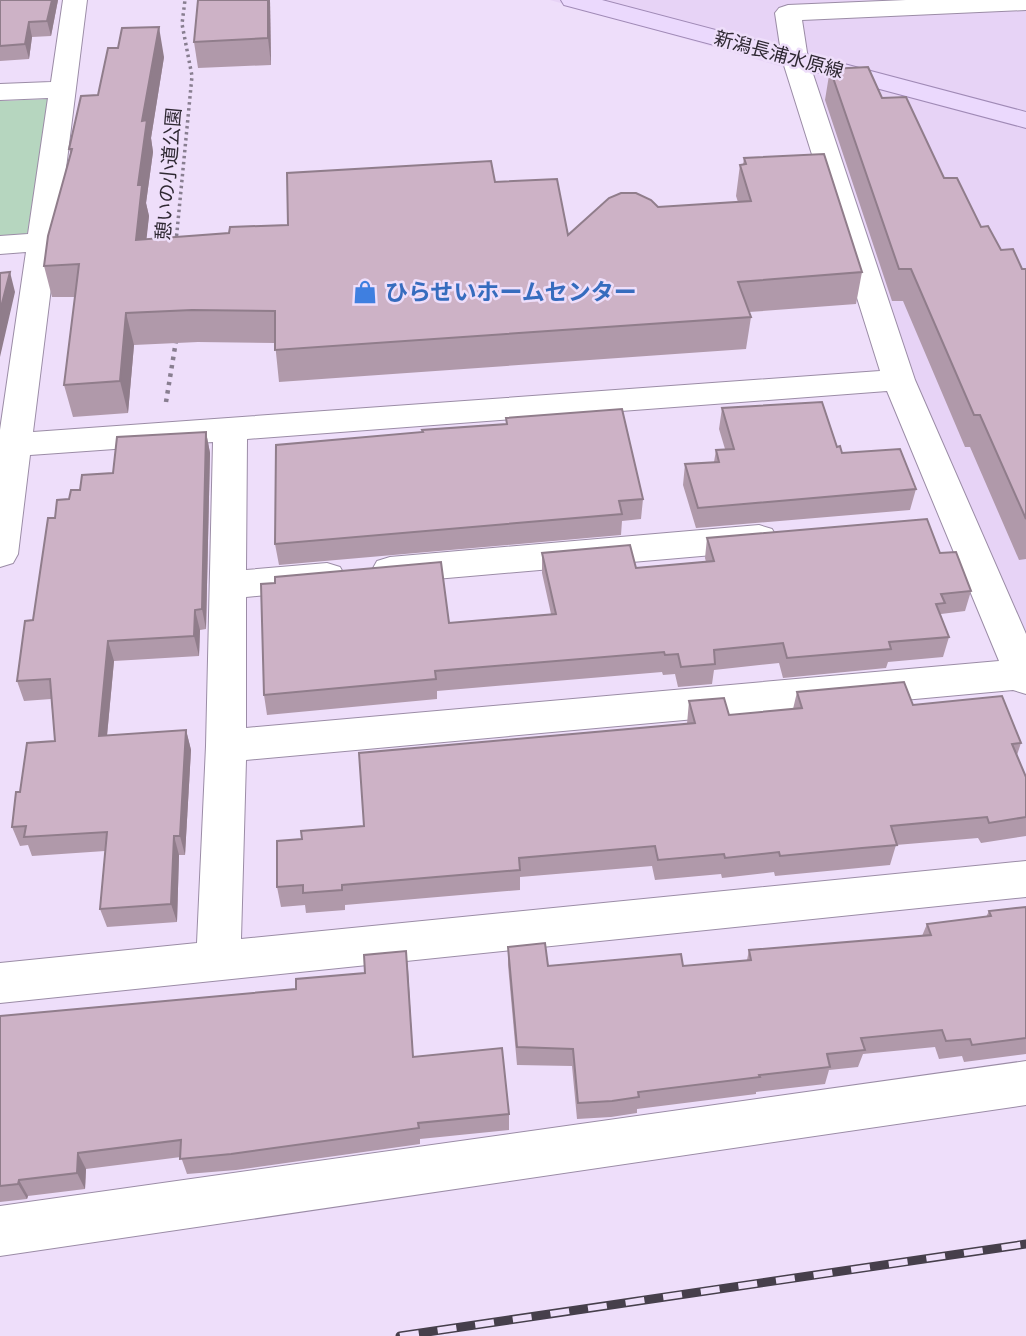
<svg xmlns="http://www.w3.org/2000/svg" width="1026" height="1336" viewBox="0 0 1026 1336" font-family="Rubik,'Noto Sans JP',sans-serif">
<rect width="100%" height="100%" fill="#eedefa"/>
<polygon fill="#e7d3f6" points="550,0 1026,0 1026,649 783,67"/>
<polygon fill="#b6d6bf" points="48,99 27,236 0,238 0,101"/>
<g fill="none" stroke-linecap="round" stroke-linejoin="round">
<g stroke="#9b8ca6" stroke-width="2">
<g id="minor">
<path d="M 63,0 L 87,0 L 33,432 L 880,371 L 782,59 L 775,13 L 779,8 L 788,5 L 906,0 L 1026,0 L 1026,10 L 802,20 L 808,59 L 915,380 L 1026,634 L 1026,694 L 1013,690 L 246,760 L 241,939 L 1026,861 L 1026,897 L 0,1003 L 0,963 L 197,943 L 206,746 L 213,442 L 30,455 L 18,554 L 13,563 L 0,567 L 0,430 L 26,252 L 0,254 L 0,236 L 28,234 L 48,98 L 0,100 L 0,84 L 51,82 ZM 887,391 L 999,661 L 246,728 L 246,597 L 327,589 L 340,585 L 345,576 L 340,567 L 327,563 L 246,570 L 247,439 Z"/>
<polygon points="759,525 772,529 777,538 772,547 759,551 390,583 377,579 372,570 377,561 390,557"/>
<polygon points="1026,1061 1026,1105 0,1256 0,1206"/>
</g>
</g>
<g stroke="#a08ab6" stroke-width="2">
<polygon id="major" points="561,0 602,0 1026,112 1026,128 564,5"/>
</g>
<g stroke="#887e90" stroke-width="3.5" stroke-dasharray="2.5 3.5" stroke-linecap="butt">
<polyline points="176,242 192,76 182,24 185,0"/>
<polyline points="175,343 176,338"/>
</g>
<polyline stroke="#887e90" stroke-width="4.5" stroke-dasharray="3.5 5" stroke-linecap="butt" points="166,402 176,341"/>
<use href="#minor" fill="#fff" fill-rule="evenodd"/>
<use href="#major" fill="#ebd9fd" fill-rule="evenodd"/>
<g stroke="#463f4b" stroke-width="9">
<polyline id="rail" points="400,1336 1026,1244"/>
</g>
<use href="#rail" stroke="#eedefa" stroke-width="6" stroke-dasharray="19" stroke-linecap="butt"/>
</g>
<g fill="#b099aa">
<polygon points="0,0 58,0 51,36 32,37 29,59 0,61"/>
<polygon points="270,0 271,65 198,68 194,42"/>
<polygon points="164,57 151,138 153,152 146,203 149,216 146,239 229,233 288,225 495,182 568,235 658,207 738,202 736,196 740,165 743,165 744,158 862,272 856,304 749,312 751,317 746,349 279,382 275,343 198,342 134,345 128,413 73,417 64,385 75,297 52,297 44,266 71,155 69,149 98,95"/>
<polygon points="830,69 882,98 981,227 1001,250 1022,269 1026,269 1026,559 1019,560 970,447 965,447 903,301 892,301 825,100"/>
<polygon points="722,408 837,447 842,453 916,489 910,510 696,528 683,485 685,464 714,462 716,450 725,449 719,429"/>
<polygon points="506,418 643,499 641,519 622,521 621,535 279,565 275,544 506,424"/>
<polygon points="206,432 210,453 206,629 200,630 199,656 114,661 107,736 186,730 191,750 185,855 179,855 177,922 107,927 100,909 105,851 32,856 28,845 20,846 12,827 20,792 55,741 51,699 24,701 17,681 33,620 55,518 69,499 113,473"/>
<polygon points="707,538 940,553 971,591 965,611 941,614 941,616 949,637 943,657 888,662 886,668 783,678 779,663 714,670 712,684 678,687 675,674 663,675 662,672 437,691 437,699 267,715 264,695 449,623 551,614 542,573 542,553 636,568 706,562 705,558"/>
<polygon points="797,692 913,705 1021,743 1017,755 1026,777 1026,836 981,843 978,838 896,845 890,865 775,876 774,872 722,878 721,874 655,880 652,866 520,877 520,890 345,905 345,910 306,913 305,905 281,907 277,887 302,839 364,826 687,724 689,701 729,715 793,709"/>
<polygon points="1026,907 1026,1054 964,1062 962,1056 939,1059 935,1047 863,1054 858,1067 829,1070 825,1084 756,1092 756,1094 637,1109 637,1113 611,1117 577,1119 572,1066 517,1065 508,965 508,947 548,966 683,966 747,960 749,950 922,936 927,924 986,917 989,911"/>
<polygon points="406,951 413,1057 509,1114 509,1130 420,1139 420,1144 236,1170 187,1174 181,1157 86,1169 85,1189 28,1196 27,1199 0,1202 0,1016 296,989 365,973"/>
</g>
<g fill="#907d8b">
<polygon points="52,0 58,0 51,36 47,21"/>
<polygon points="268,0 270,0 271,65 268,38"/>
<polygon points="29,22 32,37 29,59 25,44"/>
<polygon points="159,27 164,57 151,138 153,152 146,203 149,216 143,272 136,240 138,185 142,121"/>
<polygon points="10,272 15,292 0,357 0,311"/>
<polygon points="126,313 134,345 128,413 120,381"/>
<polygon points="206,432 210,453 206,629 202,609"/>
<polygon points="195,610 200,630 199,656 194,636"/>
<polygon points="108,641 114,661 105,756 99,736"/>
<polygon points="186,730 191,750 185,855 180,836"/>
<polygon points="174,836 179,855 177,922 171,904"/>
<polygon points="406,951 408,969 414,1074 413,1057"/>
<polygon points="78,1153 86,1169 85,1189 77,1173"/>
<polygon points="19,1180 28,1196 27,1199 18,1184"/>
</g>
<g fill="#cdb2c6" stroke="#907d8b" stroke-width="2">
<polygon points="0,0 52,0 47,21 29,22 25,44 0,46"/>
<polygon points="198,0 268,0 268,38 194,42"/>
<polygon points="159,27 142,121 147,120 138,185 142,185 136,240 229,233 230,227 288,225 287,173 491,161 495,182 557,179 568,235 609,198 621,193 636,193 651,200 658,207 751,201 740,165 746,164 744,158 824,154 862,272 738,282 751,317 275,350 275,311 192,310 126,313 120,381 64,385 79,264 44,266 48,236 72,149 69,149 81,96 98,95 108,48 118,48 122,28"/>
<polygon points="868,67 882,98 906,97 944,178 957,178 981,227 988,226 1001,250 1013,249 1022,269 1026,269 1026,519 980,415 974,415 911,269 899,269 830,69"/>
<polygon points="10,272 0,311 0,273"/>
<polygon points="822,402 837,447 840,446 842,453 900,449 916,489 698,508 685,464 719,462 716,450 734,449 722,408"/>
<polygon points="622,409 643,499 619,501 622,514 275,544 276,445 423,432 422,430 507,424 506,418"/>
<polygon points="206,432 202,609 195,610 194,636 108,641 99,736 186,730 180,836 174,836 171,904 100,909 107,832 24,837 26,826 12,827 16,792 20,792 27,743 55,741 50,679 17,681 25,621 33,620 48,518 55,518 57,500 69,499 71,490 80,490 82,475 113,473 117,437"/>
<polygon points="927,519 940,553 956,552 971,591 941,594 945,603 936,604 949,637 889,642 891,649 787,658 783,643 714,650 715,664 681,667 678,654 665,655 664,652 435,671 436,679 264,695 261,584 275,583 275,577 441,562 449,623 556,614 542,553 630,545 636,568 714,561 707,538"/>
<polygon points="904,682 913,705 1002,696 1021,743 1012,744 1026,777 1026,817 989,823 987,817 891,826 897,845 862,848 780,856 779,852 725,858 724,854 658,860 655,846 519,858 520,870 342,885 342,890 303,893 303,885 277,887 277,841 302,839 301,831 364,826 359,753 695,723 689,701 724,698 729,715 802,708 797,692"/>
<polygon points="1026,907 1026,1038 972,1045 970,1039 946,1041 942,1030 861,1038 865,1050 827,1054 830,1067 759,1075 760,1077 638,1092 639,1097 612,1101 578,1103 573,1049 517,1047 508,947 545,943 548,966 681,954 683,966 751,960 749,950 931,935 927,924 991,916 989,911"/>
<polygon points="406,951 413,1057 502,1048 509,1114 418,1123 419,1128 231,1154 180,1159 181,1140 78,1153 77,1173 19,1180 18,1184 0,1186 0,1016 296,989 296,979 365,973 364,955"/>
</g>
<defs>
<g id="shop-bare" transform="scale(1.89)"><path d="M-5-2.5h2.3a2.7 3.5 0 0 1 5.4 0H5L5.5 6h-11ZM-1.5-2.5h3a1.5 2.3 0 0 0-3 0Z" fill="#3f7fe0" stroke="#eedefa" stroke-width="2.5" paint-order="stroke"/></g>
</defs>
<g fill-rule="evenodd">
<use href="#shop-bare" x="365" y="292"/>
</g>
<g text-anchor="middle" stroke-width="5" stroke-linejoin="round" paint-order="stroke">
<g font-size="19" fill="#2f2933" stroke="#eedefa">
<text transform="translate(779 54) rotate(15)" y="7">新潟長浦水原線</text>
<text transform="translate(168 174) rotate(-85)" y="7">憩いの小道公園</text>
</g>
<g font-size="23" font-weight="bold" fill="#366cbe" stroke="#eedefa" text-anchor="start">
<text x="385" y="300">ひらせいホームセンター</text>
</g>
</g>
</svg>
